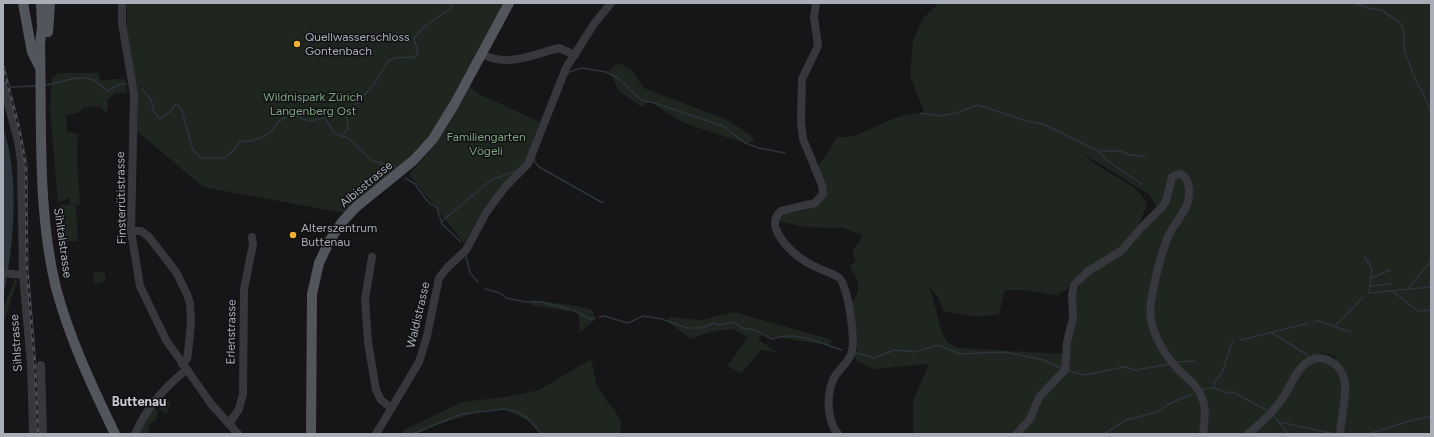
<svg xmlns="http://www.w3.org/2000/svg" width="1434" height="437" viewBox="0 0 1434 437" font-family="Figtree,sans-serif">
<rect width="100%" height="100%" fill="#161618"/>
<g fill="#1e261f" fill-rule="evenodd">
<polygon points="127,3 504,3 450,102 429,136 411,157 368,190 344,213 203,187 137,131 138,100 127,30"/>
<path d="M 939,3 L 1431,3 L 1431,434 L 1020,434 L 1038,403 L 1066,375 L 1075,294 L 1084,278 L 1122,253 L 1157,209 L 1150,195 L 1084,154 C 1100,173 1139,181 1147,205 L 1138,227 L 1124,244 L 1072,281 L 1068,289 L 1060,293 L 1059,296 L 1024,290 L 1005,290 L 999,314 L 977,317 L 944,311 L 938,297 L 930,288 L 941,330 L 947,342 L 958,348 L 1063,354 L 1063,364 L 1060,372 L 1029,414 L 1010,434 L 913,434 L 913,400 L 929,364 L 872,369 L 857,361 L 853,354 L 857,351 L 851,302 C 864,291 857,277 849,266 L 856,262 L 853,256 L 853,249 L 859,243 L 862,235 L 844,228 L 805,227 L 778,221 L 781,215 C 795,212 818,211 825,197 L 817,166 C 825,158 831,147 837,137 C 843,137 848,137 853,136 C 876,129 900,110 925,114 L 910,76 L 913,40 L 923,18 ZM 1323,353 L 1335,356 L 1336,361 L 1344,369 L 1348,386 L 1329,363 L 1317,362 L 1307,366 L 1303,361 Z"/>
<polygon points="619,63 632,70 644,88 730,121 755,139 747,144 684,123 650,102 641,107 618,90 609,70"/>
<polygon points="59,73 99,73 100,80 125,79 127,93 116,93 107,100 108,109 106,112 99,106 83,108 80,112 66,115 67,132 78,134 77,160 80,205 76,205 78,241 62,242 60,205 75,204 70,204 69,198 58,203 50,109 52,78"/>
<path d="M 470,86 L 479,94 L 540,122 L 525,164 L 483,210 L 464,243 L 409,174 C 438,145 451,122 470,86 Z"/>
<polygon points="104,271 106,281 95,284 93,273"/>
<polygon points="15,279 17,280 16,284 3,325 3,309"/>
<polygon points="531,300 578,306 593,310 595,320 580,332 579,313 531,305"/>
<polygon points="734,312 833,340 828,345 762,335 758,339 776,352 761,350 742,373 727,366 748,337 732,329 710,332 690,339 667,321 669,317 701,320"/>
<polygon points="591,359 597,386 621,420 620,434 540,434 527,420 506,410 489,409 438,424 417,434 401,434 404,430 462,402 506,397 539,390"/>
<polygon points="162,399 171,402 168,412 165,413 158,408"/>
<path d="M 154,407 L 158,410 C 158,417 155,422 148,426 L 149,434 L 135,434 Z"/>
</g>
<path fill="#2c353c" d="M 3,127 C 20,177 14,246 3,297 Z"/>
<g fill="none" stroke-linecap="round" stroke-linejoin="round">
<g stroke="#2c353c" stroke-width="1.5">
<polyline points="1355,3 1367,8 1381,10 1398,21 1403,28 1405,52 1412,71"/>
<path d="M 1413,74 C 1419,88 1427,98 1431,113"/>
<polyline points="567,75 569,72 582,68 606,72 618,78 641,100 655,103 723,126 745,143 759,148 785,153"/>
<path d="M 44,85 C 72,82 84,67 107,91 L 118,85 L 126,84"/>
<polyline points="11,87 36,86"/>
<polyline points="142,89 151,100 154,112 160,119 170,112 175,105 179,106 182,111 193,150 202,158 224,158 230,154 241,141 251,141 265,136 272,131 278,122 291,114 309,121 325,118 335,134 348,138 372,161 395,166"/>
<polyline points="920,113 940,116 956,113 978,105 1023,120 1043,124 1098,151 1106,160 1142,184"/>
<polyline points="341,136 348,129 347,118 350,111 375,83 387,62 395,58 415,57 418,52 414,38 424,27 451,8 452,3"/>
<polyline points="1098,151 1121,151 1129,155 1145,156"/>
<polyline points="535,157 534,161 539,167 603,203"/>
<polyline points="405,178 415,184 428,202 437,208 442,224 461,242"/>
<polyline points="441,222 491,180 516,171"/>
<polyline points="466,256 470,273 478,282"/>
<polyline points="1365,257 1372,269 1369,293 1431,287"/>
<polyline points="1372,278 1390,270"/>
<polyline points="1370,286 1390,284"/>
<polyline points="485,289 500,293 506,298 526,302 542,302 569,309"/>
<polyline points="1408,289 1431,261"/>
<polyline points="1392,291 1418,311 1431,310"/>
<polyline points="573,310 590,319 595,318"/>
<path d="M 599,317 L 604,316 L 628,323 L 643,316 L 662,319 L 686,328 L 702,328 L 714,323 L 719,325 L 734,322 L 742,328 L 755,330 L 772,339 C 796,330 819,343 842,350"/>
<polyline points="1314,322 1319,321 1350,332"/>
<polyline points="1335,326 1363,297"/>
<polyline points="1272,333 1309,356"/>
<polyline points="1241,340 1309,323"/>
<polyline points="856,353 874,358 895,350 915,352 939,345 960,354 1005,352 1044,360 1060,368"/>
<polyline points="1176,362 1194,361"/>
<polyline points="1069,371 1085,375 1124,367 1136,370 1170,364"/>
<polyline points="1214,388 1215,381 1222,373 1231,345 1233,342"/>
<polyline points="1202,389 1214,388 1229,393 1233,392 1266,410"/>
<polyline points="1274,416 1288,434"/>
<polyline points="1279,422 1334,434"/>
<polyline points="412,434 462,414 504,409 517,412 527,418 542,434"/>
<polyline points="1104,434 1126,420 1157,412 1169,404 1192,394"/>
<path d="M 1367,434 C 1388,429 1409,419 1430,417"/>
</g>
<g stroke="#37383d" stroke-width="8">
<polyline points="122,3 122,23 134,94 131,231 140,286 166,340 212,405 238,434"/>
<path d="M 816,3 L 814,17 L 818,46 L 802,79 L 801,122 L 803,139 L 822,185 L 823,194 L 815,203 L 781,211 C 775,216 774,222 776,229 C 783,247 802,261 818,268 C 824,271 832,273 838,277 C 841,279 843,283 844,287 C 849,299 855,339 852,351 C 850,361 841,367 835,376 C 826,392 826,420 838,434"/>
<path d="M 482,54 C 507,68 534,54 559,48 L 575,55"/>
<polyline points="3,85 18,141 21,161 23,275 31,365 33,434"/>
<polyline points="131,231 141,231 149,237 176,272 187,294 190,304 191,323 188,353 187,359 182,364"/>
<polyline points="372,257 365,299 368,342 376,390 381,400 391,408"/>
<polyline points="3,273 23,275"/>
<polyline points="41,365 43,434"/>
<polyline points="229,424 239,409 243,394 244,289 253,244 252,237"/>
<path d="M 135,434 C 148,406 163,389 186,370"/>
<polyline points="376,434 419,362 427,336 439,278 447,268 466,250 486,213 505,187 528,164 566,68 594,24 611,3"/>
<path d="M 1016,434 L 1030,419 L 1039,397 L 1065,370 L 1067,342 L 1073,318 L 1072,295 L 1074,285 L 1087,272 L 1121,251 L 1141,228 L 1162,207 L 1166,201 L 1172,177 L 1179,174 C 1185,175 1187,179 1188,184 C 1194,208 1174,220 1167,239 C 1160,259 1154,282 1151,302 C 1147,325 1161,351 1177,368 C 1186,378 1198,385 1202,398 C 1207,410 1204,422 1203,434"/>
<path d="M 1248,434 C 1260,424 1273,412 1282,399 C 1290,388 1295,371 1306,363 C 1324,350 1344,366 1345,385 C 1346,401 1341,418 1340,434"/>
</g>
<g stroke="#53555c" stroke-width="10">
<polyline points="23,3 32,52 39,66"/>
<path d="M 41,3 L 42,27 L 40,44 C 42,125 37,210 56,288 C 70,340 92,386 115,434"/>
<polyline points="48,32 50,3"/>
<polyline points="311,434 312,294 319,263 330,240 342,222 356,207 414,160 433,139 454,105 509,3"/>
</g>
<g stroke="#4a4c52" stroke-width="3">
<polyline id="rail" points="3,66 19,128 26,166 27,267 35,365 38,434"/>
</g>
<use href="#rail" stroke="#111113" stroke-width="1.5" stroke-dasharray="4.5" stroke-linecap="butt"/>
</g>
<g fill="#f2b134" stroke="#111113" stroke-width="1.5">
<circle cx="297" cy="44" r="4"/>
<circle cx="293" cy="235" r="4"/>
</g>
<g text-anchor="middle" stroke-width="3" stroke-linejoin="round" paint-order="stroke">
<g font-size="12" fill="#a8adb8" stroke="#111113" text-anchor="start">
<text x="305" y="41">Quellwasserschloss<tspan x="305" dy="14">Gontenbach</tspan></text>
<text x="301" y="232">Alterszentrum<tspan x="301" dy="14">Buttenau</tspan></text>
</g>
<g font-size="12" fill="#7fa381" stroke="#111113">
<text x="313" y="101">Wildnispark Zürich<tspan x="313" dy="14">Langenberg Ost</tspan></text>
<text x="486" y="141">Familiengarten<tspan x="486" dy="14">Vögeli</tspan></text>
</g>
<g font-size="12" fill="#a8adb8" stroke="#111113">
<text transform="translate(366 184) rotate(-40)" y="4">Albisstrasse</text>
<text transform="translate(121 198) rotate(-91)" y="4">Finsterrütistrasse</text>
<text transform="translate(63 243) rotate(82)" y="4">Sihltalstrasse</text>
<text transform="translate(418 315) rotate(-77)" y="4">Waldistrasse</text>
<text transform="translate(231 332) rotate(-89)" y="4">Erlenstrasse</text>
<text transform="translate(16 343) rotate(-94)" y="4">Sihlstrasse</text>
</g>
<g font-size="13" font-weight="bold" fill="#c9ccd4" stroke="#111113">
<text x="139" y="406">Buttenau</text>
</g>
</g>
<rect width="1434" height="437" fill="none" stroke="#a8adb8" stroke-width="8"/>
</svg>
